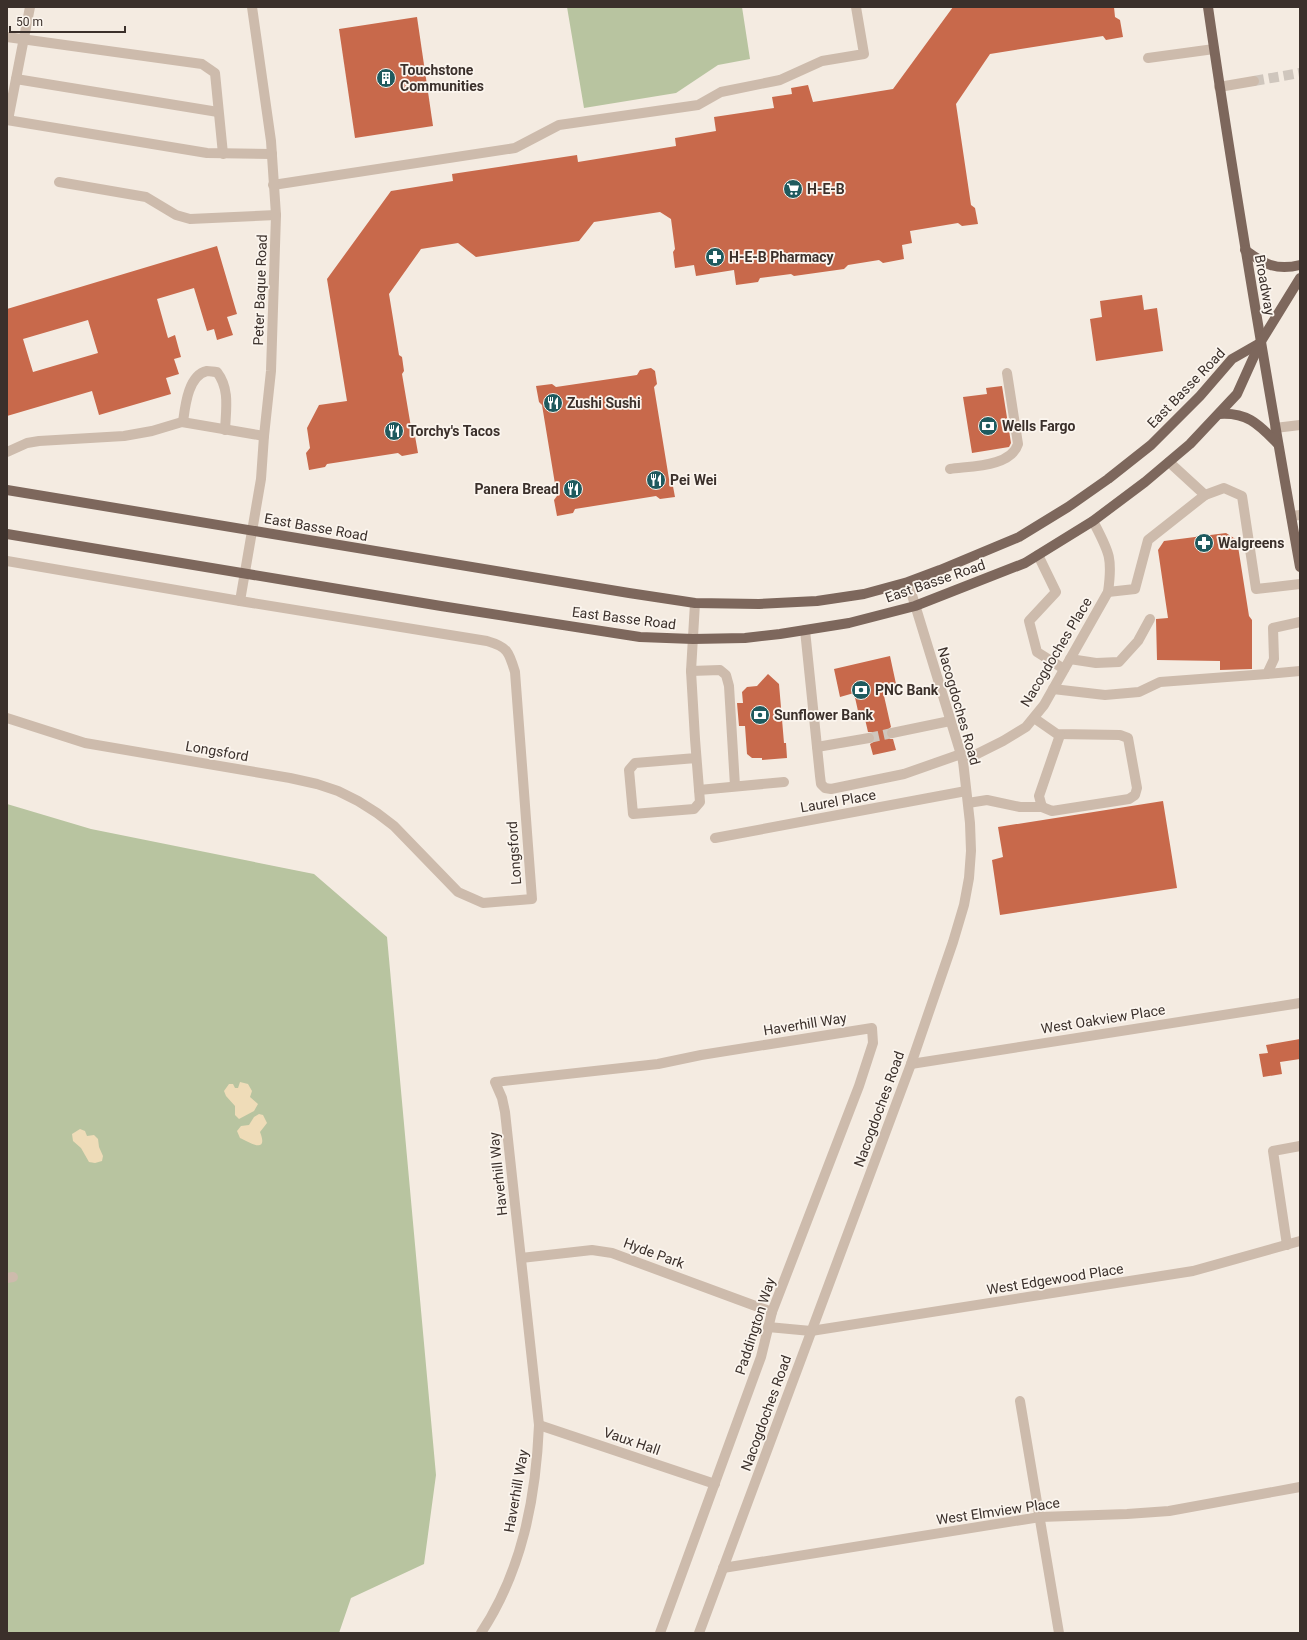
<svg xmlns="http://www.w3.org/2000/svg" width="1307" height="1640" viewBox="0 0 1307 1640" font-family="Roboto,sans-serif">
<rect width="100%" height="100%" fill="#f4ebe1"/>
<g fill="#b8c4a0">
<polygon points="567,7 742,7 750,59 718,65 676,93 584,108"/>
<polygon points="7,804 91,829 314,874 387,937 436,1475 424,1564 351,1598 339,1633 7,1633"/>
</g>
<g fill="#efdcb8">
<polygon points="240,1082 248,1084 252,1091 250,1097 258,1104 254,1111 239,1119 235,1115 235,1106 226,1096 224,1091 229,1084 233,1084 235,1088 238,1088"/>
<path d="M 259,1114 L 263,1115 L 267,1123 L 260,1132 C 269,1155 249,1142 240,1138 L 237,1131 L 241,1126 L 249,1125 L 254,1117 Z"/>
<polygon points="80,1129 85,1131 87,1136 94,1135 98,1139 99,1147 103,1156 102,1161 95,1163 89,1162 81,1148 73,1141 72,1134"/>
</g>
<g fill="#c8694b" fill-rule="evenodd">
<polygon points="953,7 1114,7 1115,17 1120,20 1123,37 1106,40 1103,36 990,54 956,104 971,205 975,208 978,224 962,226 958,223 910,231 912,243 902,245 904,259 883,263 879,260 848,265 844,269 794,276 791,274 760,278 758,282 736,285 734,270 696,276 694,265 675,268 673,252 675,249 671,219 660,212 594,222 579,241 476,257 458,243 421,249 389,294 399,355 402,357 404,371 402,374 412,433 415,436 418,453 402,456 398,453 327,464 325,467 309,470 306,453 310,448 307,428 319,405 347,401 327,279 391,191 453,181 452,174 577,155 578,162 676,146 675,138 716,131 714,117 774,108 772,97 792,94 791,88 808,85 813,102 893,89"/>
<polygon points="417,17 433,126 355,138 339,29"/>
<path d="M 217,246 L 237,314 L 227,317 L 233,335 L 217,340 L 214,329 L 207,331 L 194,288 L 157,299 L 168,338 L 175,335 L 181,357 L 174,359 L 179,374 L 166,378 L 171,394 L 99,415 L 92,391 L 7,416 L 7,309 ZM 88,320 L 98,353 L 33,372 L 23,339 Z"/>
<polygon points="1142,295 1144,310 1157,308 1163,351 1096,361 1090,319 1102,317 1100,301"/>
<polygon points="651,368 655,371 657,384 654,387 669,479 672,481 675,497 660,499 656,496 575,509 573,513 557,516 554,500 557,496 542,405 539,402 536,386 552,384 556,387 637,375 640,370"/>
<polygon points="1002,386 1011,443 1009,447 972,453 963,397 987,394 986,388"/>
<polygon points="1226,533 1237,540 1249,616 1252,620 1252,669 1220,670 1220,661 1157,660 1156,619 1168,618 1158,550 1164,541"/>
<polygon points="890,656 896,684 882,687 891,727 886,731 886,735 890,739 893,739 896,750 873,755 870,744 875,741 875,737 872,732 868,732 865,719 860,720 854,693 840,697 834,669"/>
<polygon points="768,674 779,684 784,743 786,743 787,758 762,760 762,758 752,758 747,754 745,726 739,726 737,703 743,703 742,692 747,687 757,686"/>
<polygon points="1163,801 1177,888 1000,915 992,860 1003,857 998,827"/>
<polygon points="1300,1039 1300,1059 1280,1062 1282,1074 1263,1077 1259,1054 1268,1053 1266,1045"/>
</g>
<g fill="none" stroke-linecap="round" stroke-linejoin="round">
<g stroke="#cfc6bd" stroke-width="10" stroke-dasharray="10 5" stroke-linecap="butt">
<polyline points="1254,81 1300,73"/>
<polyline points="869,738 892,733"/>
</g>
<g stroke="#cdbbac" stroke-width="10">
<polyline points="7,37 202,64 215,73 223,154"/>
<polyline points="1148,58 1214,49"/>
<polyline points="16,79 218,112"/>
<polyline points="1219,87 1254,81"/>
<polyline points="7,120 207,153 272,154"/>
<polyline points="8,120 30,7"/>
<polyline points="59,182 146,197 176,215 190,219 276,215"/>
<polyline points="273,185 515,148 559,125 698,105 721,92 780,80 822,61 864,54 856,7"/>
<path d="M 183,422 C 185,407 188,375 207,371 C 210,371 214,372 217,372 C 230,389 226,409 225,430"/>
<polyline points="1275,428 1300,425"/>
<polyline points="7,452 27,443 39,441 124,436 152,431 182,422 264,436"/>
<polyline points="1169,462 1205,495 1224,488 1242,496 1256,589 1300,584"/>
<path d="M 950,469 C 970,466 1011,467 1018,444 L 1007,373"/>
<polyline points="1291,516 1300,515"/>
<polyline points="1038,555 1056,592 1029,621 1037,652 1064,669"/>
<path d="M 7,561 L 240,601 L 487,641 C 508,647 509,652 515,672 L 532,899 L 483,903 L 458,892 L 394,826 L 377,813 L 358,801 L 338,791 L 317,784 L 290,778 L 85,743 L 7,718"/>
<polyline points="1108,592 1135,589 1148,540 1205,495"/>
<polyline points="240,601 261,479 264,436 271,371 276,215 271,141 252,7"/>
<polyline points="695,603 691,671 695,739 700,802 694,809 633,814 629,770 635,763 696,758"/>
<polyline points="805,630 820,776 821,784 825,788 831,789 904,774 961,754"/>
<polyline points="1070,659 1096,663 1119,662 1138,641 1150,619"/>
<polyline points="691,671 720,670 726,675 729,686 735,786"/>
<polyline points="1267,674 1300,671"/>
<polyline points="1053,689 1105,695 1139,692 1160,682 1267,674 1274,659 1273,628 1300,622"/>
<polyline points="892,733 950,721"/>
<polyline points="817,747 869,738"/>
<path d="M 963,761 L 1003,741 L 1026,727 L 1044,705 L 1108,592 C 1113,557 1109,552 1093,521"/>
<polyline points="699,790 784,782"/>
<polyline points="968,803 987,800 1020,807 1042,807 1052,811 1129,799 1135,795 1137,788 1128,738 1120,735 1057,734 1034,718"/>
<polyline points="1042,807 1039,796 1060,735"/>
<polyline points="715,838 966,791"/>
<polyline points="911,1064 1300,1003"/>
<polyline points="1287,1245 1273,1151 1300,1146"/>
<polyline points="521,1258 592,1250 612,1253 772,1312"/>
<polyline points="7,1278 13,1277"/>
<polyline points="768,1327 811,1331 1193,1271 1300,1241"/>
<polyline points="1020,1401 1059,1633"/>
<polyline points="539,1425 715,1484"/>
<polyline points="723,1568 1040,1517 1127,1514 1169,1511 1300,1487"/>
<path d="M 481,1633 C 522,1571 536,1498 539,1425 L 505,1112 L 502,1098 L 495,1082 L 658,1064 L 701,1055 L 872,1028 L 873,1043 L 859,1086 L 772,1312 L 761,1357 L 660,1633"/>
<polyline points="699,1633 911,1064 953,942 964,905 969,878 971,851 970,823 963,761 908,582"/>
</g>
<g stroke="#7d675c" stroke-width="10">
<path d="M 1208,7 C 1235,194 1267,381 1300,567"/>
<path d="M 1245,250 C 1264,264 1276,271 1300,265"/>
<path d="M 1219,414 C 1248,412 1259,425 1278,444"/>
<polyline points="7,490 629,593 695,603 759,604 817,601 864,594 908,582 940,570 1019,537 1068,507 1108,479 1151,445 1200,396 1232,359 1260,343"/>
<polyline points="7,534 441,606 640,637 693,639 745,638 780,634 849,623 915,606 1025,563 1093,521 1145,482 1190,444 1237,394 1260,343 1300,278"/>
</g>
</g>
<defs>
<g id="building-disc" transform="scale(1)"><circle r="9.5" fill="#1f5a5e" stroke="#fbf5ee"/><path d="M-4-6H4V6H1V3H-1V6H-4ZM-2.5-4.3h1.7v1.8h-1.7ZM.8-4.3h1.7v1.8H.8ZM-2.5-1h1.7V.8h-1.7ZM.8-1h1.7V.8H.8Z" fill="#fff"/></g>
<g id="supermarket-disc" transform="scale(1)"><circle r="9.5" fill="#1f5a5e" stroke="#fbf5ee"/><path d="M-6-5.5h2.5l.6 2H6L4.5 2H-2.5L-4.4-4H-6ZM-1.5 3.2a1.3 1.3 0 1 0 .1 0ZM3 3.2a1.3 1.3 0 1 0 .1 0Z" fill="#fff"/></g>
<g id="pharmacy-disc" transform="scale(1)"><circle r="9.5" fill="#1f5a5e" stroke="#fbf5ee"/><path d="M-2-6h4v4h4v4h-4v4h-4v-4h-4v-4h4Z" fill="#fff"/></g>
<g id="restaurant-disc" transform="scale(1)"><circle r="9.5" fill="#1f5a5e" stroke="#fbf5ee"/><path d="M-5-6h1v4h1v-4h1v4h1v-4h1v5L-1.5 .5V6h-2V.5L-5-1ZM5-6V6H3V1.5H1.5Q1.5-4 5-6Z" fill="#fff"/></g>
<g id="bank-disc" transform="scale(1)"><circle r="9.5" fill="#1f5a5e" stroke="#fbf5ee"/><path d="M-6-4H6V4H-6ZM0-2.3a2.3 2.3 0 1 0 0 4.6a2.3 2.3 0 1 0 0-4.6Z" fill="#fff"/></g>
</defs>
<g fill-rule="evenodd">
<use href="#building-disc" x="386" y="78"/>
<use href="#supermarket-disc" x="793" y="189"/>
<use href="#pharmacy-disc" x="715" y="257"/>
<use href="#restaurant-disc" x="553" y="403"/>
<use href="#bank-disc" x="988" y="426"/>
<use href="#restaurant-disc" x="394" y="431"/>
<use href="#restaurant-disc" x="656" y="480"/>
<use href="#restaurant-disc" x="573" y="489"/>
<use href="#pharmacy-disc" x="1204" y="543"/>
<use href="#bank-disc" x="861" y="690"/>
<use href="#bank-disc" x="760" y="715"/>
</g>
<g text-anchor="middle" stroke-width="3.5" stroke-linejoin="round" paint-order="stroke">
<g font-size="14" font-weight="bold" fill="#3b302b" stroke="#fbf5ee" text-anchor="start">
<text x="400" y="75">Touchstone<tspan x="400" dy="16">Communities</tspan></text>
<text x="807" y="194">H-E-B</text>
<text x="729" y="262">H-E-B Pharmacy</text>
<text x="567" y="408">Zushi Sushi</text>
<text x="1002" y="431">Wells Fargo</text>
<text x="408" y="436">Torchy's Tacos</text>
<text x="670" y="485">Pei Wei</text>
<text x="559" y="494" text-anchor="end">Panera Bread</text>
<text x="1218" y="548">Walgreens</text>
<text x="875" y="695">PNC Bank</text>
<text x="774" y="720">Sunflower Bank</text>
</g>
<g font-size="14" fill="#3b302b" stroke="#fbf5ee">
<text transform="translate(1265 285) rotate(80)" y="5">Broadway</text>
<text transform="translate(260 290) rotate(-88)" y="5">Peter Baque Road</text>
<text transform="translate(1186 388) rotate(-46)" y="5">East Basse Road</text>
<text transform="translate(316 527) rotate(10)" y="5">East Basse Road</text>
<text transform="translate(935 581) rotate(-19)" y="5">East Basse Road</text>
<text transform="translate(624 618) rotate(7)" y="5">East Basse Road</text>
<text transform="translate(1056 652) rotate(-59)" y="5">Nacogdoches Place</text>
<text transform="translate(959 706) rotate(74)" y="5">Nacogdoches Road</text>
<text transform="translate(217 751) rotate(10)" y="5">Longsford</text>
<text transform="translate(838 801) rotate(-10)" y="5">Laurel Place</text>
<text transform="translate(514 853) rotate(-94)" y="5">Longsford</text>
<text transform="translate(1103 1019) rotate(-9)" y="5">West Oakview Place</text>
<text transform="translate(805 1024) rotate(-9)" y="5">Haverhill Way</text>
<text transform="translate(879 1109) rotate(-70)" y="5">Nacogdoches Road</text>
<text transform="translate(498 1174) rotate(-96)" y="5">Haverhill Way</text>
<text transform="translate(654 1253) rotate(20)" y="5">Hyde Park</text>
<text transform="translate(1055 1279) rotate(-9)" y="5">West Edgewood Place</text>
<text transform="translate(755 1326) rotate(-72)" y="5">Paddington Way</text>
<text transform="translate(766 1413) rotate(-70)" y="5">Nacogdoches Road</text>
<text transform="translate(632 1441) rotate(19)" y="5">Vaux Hall</text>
<text transform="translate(516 1491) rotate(-80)" y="5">Haverhill Way</text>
<text transform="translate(998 1511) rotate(-8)" y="5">West Elmview Place</text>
</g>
</g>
<rect width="1307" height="1640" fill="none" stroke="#3b302b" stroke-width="16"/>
<path d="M10 26v6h115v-6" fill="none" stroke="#3b302b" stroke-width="2"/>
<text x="16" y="26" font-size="12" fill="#3b302b" stroke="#fbf5ee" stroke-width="3" paint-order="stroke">50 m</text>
</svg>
